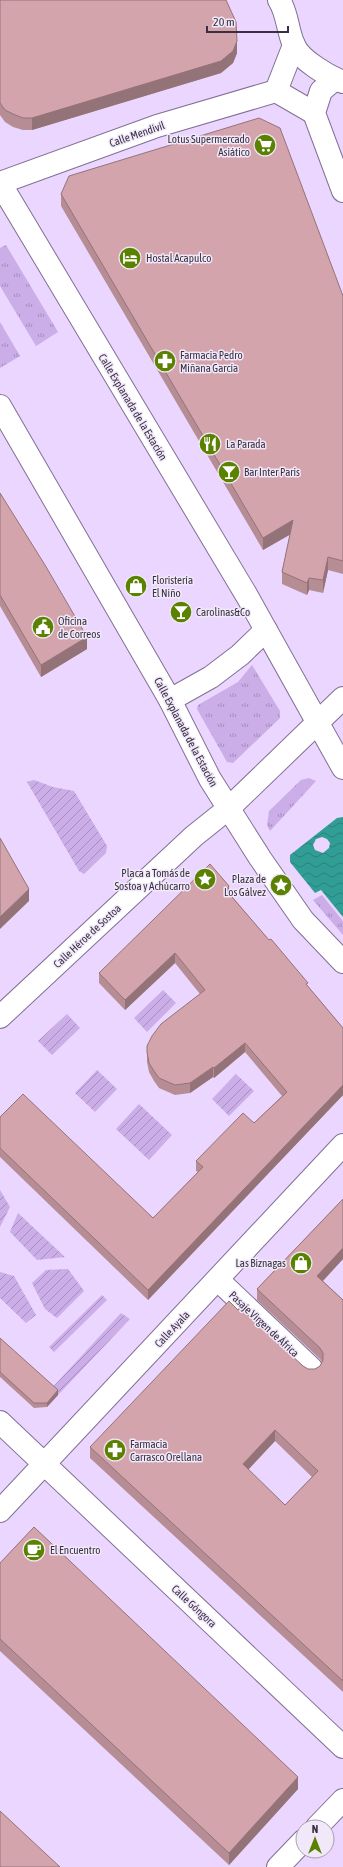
<svg xmlns="http://www.w3.org/2000/svg" width="343" height="1867" viewBox="0 0 343 1867" font-family="'Asap Condensed',sans-serif">
<defs>
<pattern id="grass-tufts" width="24" height="20" patternUnits="userSpaceOnUse"><rect width="24" height="20" fill="#cbade8"/><path d="M3 7l-1-3M5 7V3M7 7l1-3M15 17l-1-3M17 17v-4M19 17l1-3" fill="none" stroke="#a68dbd"/></pattern>
<pattern id="garden-furrows" width="10" height="10" patternUnits="userSpaceOnUse"><rect width="10" height="10" fill="#cbade8"/><path d="M-1 1l2-2M0 10L10 0M9 11l2-2" fill="none" stroke="#a68dbd"/></pattern>
<pattern id="water-waves" width="16" height="10" patternUnits="userSpaceOnUse"><rect width="16" height="10" fill="#319e95"/><path d="M0 5q4-4 8 0t8 0" fill="none" stroke="#2b817b"/></pattern>
</defs>
<rect width="100%" height="100%" fill="#ead6fe"/>
<g fill="url(#grass-tufts)">
<polygon points="6,245 58,332 36,346 0,286 0,248"/>
<polygon points="0,322 20,356 0,368"/>
<polygon points="252,665 280,711 280,718 233,763 227,762 197,709 198,705 238,682"/>
<polygon points="309,778 316,781 270,831 267,825 269,811 301,780"/>
<polygon points="322,895 343,921 343,935 313,900"/>
</g>
<g fill="url(#garden-furrows)">
<polygon points="34,780 53,787 74,791 107,846 106,853 84,874 79,871 27,782"/>
<polygon points="163,990 176,1003 147,1032 134,1018"/>
<polygon points="67,1014 80,1028 52,1055 38,1041"/>
<polygon points="97,1070 117,1089 95,1112 75,1093"/>
<polygon points="236,1074 254,1091 229,1116 212,1099"/>
<polygon points="139,1104 172,1135 149,1160 116,1129"/>
<polygon points="0,1190 10,1207 0,1227"/>
<polygon points="18,1213 65,1257 37,1260 10,1232"/>
<polygon points="68,1269 84,1291 57,1318 45,1309 32,1283 46,1270"/>
<polygon points="0,1272 14,1276 36,1315 26,1323 0,1298"/>
<polygon points="102,1295 107,1300 54,1352 49,1347"/>
<polygon points="121,1313 130,1319 58,1395 51,1389"/>
</g>
<path fill="url(#water-waves)" fill-rule="evenodd" d="M 343,817 L 343,917 L 321,890 L 315,893 L 290,862 L 290,855 L 337,818 ZM 322,837 L 327,839 L 330,843 L 329,848 L 323,853 L 315,850 L 313,845 L 316,839 Z"/>
<g fill="none" stroke-linecap="round" stroke-linejoin="round">
<g stroke="#827094" stroke-width="24">
<polyline id="pedestrian" points="218,1280 311,1368"/>
</g>
<g stroke="#827094" stroke-width="24">
<g id="minor">
<path d="M 279,0 C 288,14 287,30 294,45 C 300,60 328,76 343,82"/>
<polyline points="335,79 321,91 314,113 343,191"/>
<polyline points="276,91 294,45"/>
<polyline points="276,91 314,113"/>
<polyline points="0,183 157,126 276,91"/>
<polyline points="0,1422 343,1747"/>
<polyline points="317,1827 343,1800"/>
<polyline points="278,1867 303,1841"/>
</g>
</g>
<g stroke="#827094" stroke-width="24">
<g id="secondary">
<polyline points="229,808 343,698"/>
<polyline points="0,1511 343,1145"/>
</g>
</g>
<g stroke="#827094" stroke-width="24">
<g id="primary">
<polyline points="0,183 247,596 343,768"/>
<polyline points="0,406 170,700 210,779 260,858 303,920 343,962"/>
<polyline points="170,700 211,677 240,655 266,630"/>
<polyline points="0,1017 194,836 229,808"/>
</g>
</g>
<use href="#pedestrian" stroke="#fff" stroke-width="22"/>
<use href="#minor" stroke="#fff" stroke-width="22"/>
<use href="#secondary" stroke="#fff" stroke-width="22"/>
<use href="#primary" stroke="#fff" stroke-width="22"/>
</g>
<g fill="#b68d94" fill-rule="evenodd">
<polygon points="0,0 237,53 233,63 221,73 32,130 23,130 13,127 5,122 0,115"/>
<polygon points="61,194 343,296 343,574 328,570 323,593 309,590 307,595 282,584 282,572 290,534 263,550 61,206"/>
<polygon points="0,493 87,649 41,677 0,606"/>
<polygon points="229,893 343,1028 343,1095 148,1300 0,1157 0,1117 153,1218 198,1172 196,1171 196,1161 254,1123 282,1096 245,1052 214,1078 213,1077 190,1093 175,1095 159,1088 154,1081 149,1072 147,1062 147,1052 200,994 175,963 125,1010 99,983 99,973"/>
<path d="M 343,1199 L 343,1259 L 323,1281 L 343,1300 L 343,1692 L 90,1458 L 90,1447 L 238,1310 L 303,1366 L 308,1369 L 315,1369 L 320,1366 L 322,1362 L 320,1359 L 257,1300 L 257,1289 ZM 275,1441 L 312,1477 L 285,1505 L 248,1470 Z"/>
<polygon points="0,1338 58,1395 47,1407 34,1408 0,1377"/>
<polygon points="0,1563 298,1789 229,1865 0,1651"/>
</g>
<g fill="#947378">
<polygon points="237,41 237,53 233,63 221,73 32,130 32,118"/>
<polygon points="293,520 293,533 263,550 263,538"/>
<polygon points="328,557 328,570 323,593 323,580"/>
<polygon points="309,578 309,590 307,595 307,583"/>
<polygon points="87,637 87,649 41,677 41,665"/>
<polygon points="229,886 229,896 226,890"/>
<polygon points="29,889 29,901 0,929 0,917"/>
<polygon points="175,953 175,963 125,1010 125,1000"/>
<polygon points="245,1043 245,1052 214,1078 214,1068"/>
<polygon points="213,1067 213,1077 190,1093 190,1083"/>
<polygon points="343,1085 343,1095 148,1300 148,1290"/>
<polygon points="343,1248 343,1259 317,1287 317,1276"/>
<polygon points="58,1390 58,1395 47,1407 47,1403"/>
<polygon points="275,1430 275,1441 243,1475 243,1464"/>
<polygon points="298,1777 298,1789 229,1865 229,1853"/>
</g>
<g fill="#d4a4ac" stroke="#947378" fill-rule="evenodd">
<polygon points="0,0 226,0 236,22 237,41 233,51 221,61 32,118 23,118 13,114 5,110 0,103"/>
<polygon points="259,118 280,128 343,296 343,561 328,557 323,580 309,578 307,583 282,572 293,520 263,538 61,194 69,176"/>
<polygon points="0,493 45,565 87,637 41,665 0,595"/>
<polygon points="0,838 29,889 0,917"/>
<polygon points="210,864 229,886 226,890 269,940 271,939 308,983 306,984 343,1028 343,1085 148,1290 0,1148 0,1117 23,1094 153,1218 203,1167 196,1161 243,1113 254,1123 287,1092 245,1043 214,1068 213,1067 190,1083 175,1085 159,1078 154,1071 149,1063 147,1052 147,1046 152,1036 161,1024 205,990 175,953 125,1000 99,973"/>
<path d="M 343,1199 L 343,1248 L 317,1276 L 343,1300 L 343,1681 L 90,1447 L 229,1301 L 238,1310 L 240,1307 L 303,1366 L 308,1369 L 315,1369 L 320,1366 L 323,1360 L 323,1353 L 320,1348 L 257,1289 ZM 275,1430 L 318,1471 L 285,1505 L 243,1464 Z"/>
<polygon points="0,1338 58,1390 47,1403 34,1403 0,1372"/>
<polygon points="34,1527 298,1777 229,1853 0,1639 0,1563"/>
<polygon points="0,1811 60,1867 0,1867"/>
</g>
<defs>
<g id="supermarket-disc" transform="scale(1.15)"><circle r="9.5" fill="#5b8100" stroke="#f1e9f9"/><path d="M-6-5.5h2.5l.6 2H6L4.5 2H-2.5L-4.4-4H-6ZM-1.5 3.2a1.3 1.3 0 1 0 .1 0ZM3 3.2a1.3 1.3 0 1 0 .1 0Z" fill="#fff"/></g>
<g id="hotel-disc" transform="scale(1.15)"><circle r="9.5" fill="#5b8100" stroke="#f1e9f9"/><path d="M-6-4.5h1.5V1H6V5H4.5V3h-9V5H-6ZM-4 0a1.8 1.8 0 1 1 3.6 0ZM.5 0V-2.5h3Q6-2.5 6 0Z" fill="#fff"/></g>
<g id="pharmacy-disc" transform="scale(1.15)"><circle r="9.5" fill="#5b8100" stroke="#f1e9f9"/><path d="M-2-6h4v4h4v4h-4v4h-4v-4h-4v-4h4Z" fill="#fff"/></g>
<g id="restaurant-disc" transform="scale(1.15)"><circle r="9.5" fill="#5b8100" stroke="#f1e9f9"/><path d="M-5-6h1v4h1v-4h1v4h1v-4h1v5L-1.5 .5V6h-2V.5L-5-1ZM5-6V6H3V1.5H1.5Q1.5-4 5-6Z" fill="#fff"/></g>
<g id="bar-disc" transform="scale(1.15)"><circle r="9.5" fill="#5b8100" stroke="#f1e9f9"/><path d="M-6-5H6L.8 .8V4.5H3.5V6h-7V4.5H-.8V.8Z" fill="#fff"/></g>
<g id="shop-disc" transform="scale(1.15)"><circle r="9.5" fill="#5b8100" stroke="#f1e9f9"/><path d="M-5-2.5h2.3a2.7 3.5 0 0 1 5.4 0H5L5.5 6h-11ZM-1.5-2.5h3a1.5 2.3 0 0 0-3 0Z" fill="#fff"/></g>
<g id="civic-disc" transform="scale(1.15)"><circle r="9.5" fill="#5b8100" stroke="#f1e9f9"/><path d="M-.6-6.5H3V-4.5H.6V-3L4-1V1h2V6H-6V1h2V-1L-.6-3ZM-1.2 2.5V6h2.4V2.5Z" fill="#fff"/></g>
<g id="sight-disc" transform="scale(1.15)"><circle r="9.5" fill="#5b8100" stroke="#f1e9f9"/><path d="M0-6L1.8-2.2L6-1.7L2.9 1.2L3.7 5.4L0 3.3L-3.7 5.4L-2.9 1.2L-6-1.7L-1.8-2.2Z" fill="#fff"/></g>
<g id="cafe-disc" transform="scale(1.15)"><circle r="9.5" fill="#5b8100" stroke="#f1e9f9"/><path d="M-5.5-4.5H6V0H3Q3 3.5 0 3.5H-2.5Q-5.5 3.5-5.5 0ZM3-3.2v2h1.7v-2ZM-6 4.5H4V6H-6Z" fill="#fff"/></g>
</defs>
<g fill-rule="evenodd">
<use href="#supermarket-disc" x="265" y="145"/>
<use href="#hotel-disc" x="130" y="258"/>
<use href="#pharmacy-disc" x="165" y="361"/>
<use href="#restaurant-disc" x="210" y="444"/>
<use href="#bar-disc" x="229" y="472"/>
<use href="#shop-disc" x="136" y="586"/>
<use href="#bar-disc" x="181" y="612"/>
<use href="#civic-disc" x="43" y="627"/>
<use href="#sight-disc" x="205" y="879"/>
<use href="#sight-disc" x="281" y="885"/>
<use href="#shop-disc" x="301" y="1263"/>
<use href="#pharmacy-disc" x="115" y="1450"/>
<use href="#cafe-disc" x="34" y="1550"/>
</g>
<g text-anchor="middle" stroke-width="3" stroke-linejoin="round" paint-order="stroke">
<g font-size="11" fill="#383040" stroke="#f1e9f9">
<text transform="translate(137 134) rotate(-19)" y="4">Calle Mendívil</text>
<text transform="translate(133 407) rotate(59)" y="4">Calle Explanada de la Estación</text>
<text transform="translate(186 732) rotate(62)" y="4">Calle Explanada de la Estación</text>
<text transform="translate(87 936) rotate(-43)" y="4">Calle Héroe de Sostoa</text>
<text transform="translate(264 1324) rotate(43)" y="4">Pasaje Virgen de África</text>
<text transform="translate(172 1329) rotate(-47)" y="4">Calle Ayala</text>
<text transform="translate(194 1606) rotate(43)" y="4">Calle Góngora</text>
</g>
<g font-size="11" fill="#383040" stroke="#f1e9f9" text-anchor="start">
<text x="250" y="143" text-anchor="end">Lotus Supermercado<tspan x="250" dy="13">Asiático</tspan></text>
<text x="146" y="262">Hostal Acapulco</text>
<text x="180" y="359">Farmacia Pedro<tspan x="180" dy="13">Miñana García</tspan></text>
<text x="226" y="448">La Parada</text>
<text x="244" y="476">Bar Inter Paris</text>
<text x="152" y="584">Floristería<tspan x="152" dy="13">El Niño</tspan></text>
<text x="196" y="616">Carolinas&amp;Co</text>
<text x="58" y="625">Oficina<tspan x="58" dy="13">de Correos</tspan></text>
<text x="190" y="877" text-anchor="end">Placa a Tomás de<tspan x="190" dy="13">Sostoa y Achúcarro</tspan></text>
<text x="266" y="883" text-anchor="end">Plaza de<tspan x="266" dy="13">Los Gálvez</tspan></text>
<text x="286" y="1267" text-anchor="end">Las Biznagas</text>
<text x="130" y="1448">Farmacia<tspan x="130" dy="13">Carrasco Orellana</tspan></text>
<text x="50" y="1554">El Encuentro</text>
</g>
</g>
<g transform="translate(315 1839)"><circle r="19" fill="#f1e9f9" stroke="#a79faf"/>
<path d="M0-3L7 15L0 10L-7 15Z" fill="#5b8100"/>
<text y="-6" font-size="11" font-weight="bold" text-anchor="middle" fill="#383040">N</text>
</g>
<path d="M207 26v6h81v-6" fill="none" stroke="#383040" stroke-width="2"/>
<text x="213" y="26" font-size="12" fill="#383040" stroke="#f1e9f9" stroke-width="3" paint-order="stroke">20 m</text>
</svg>
